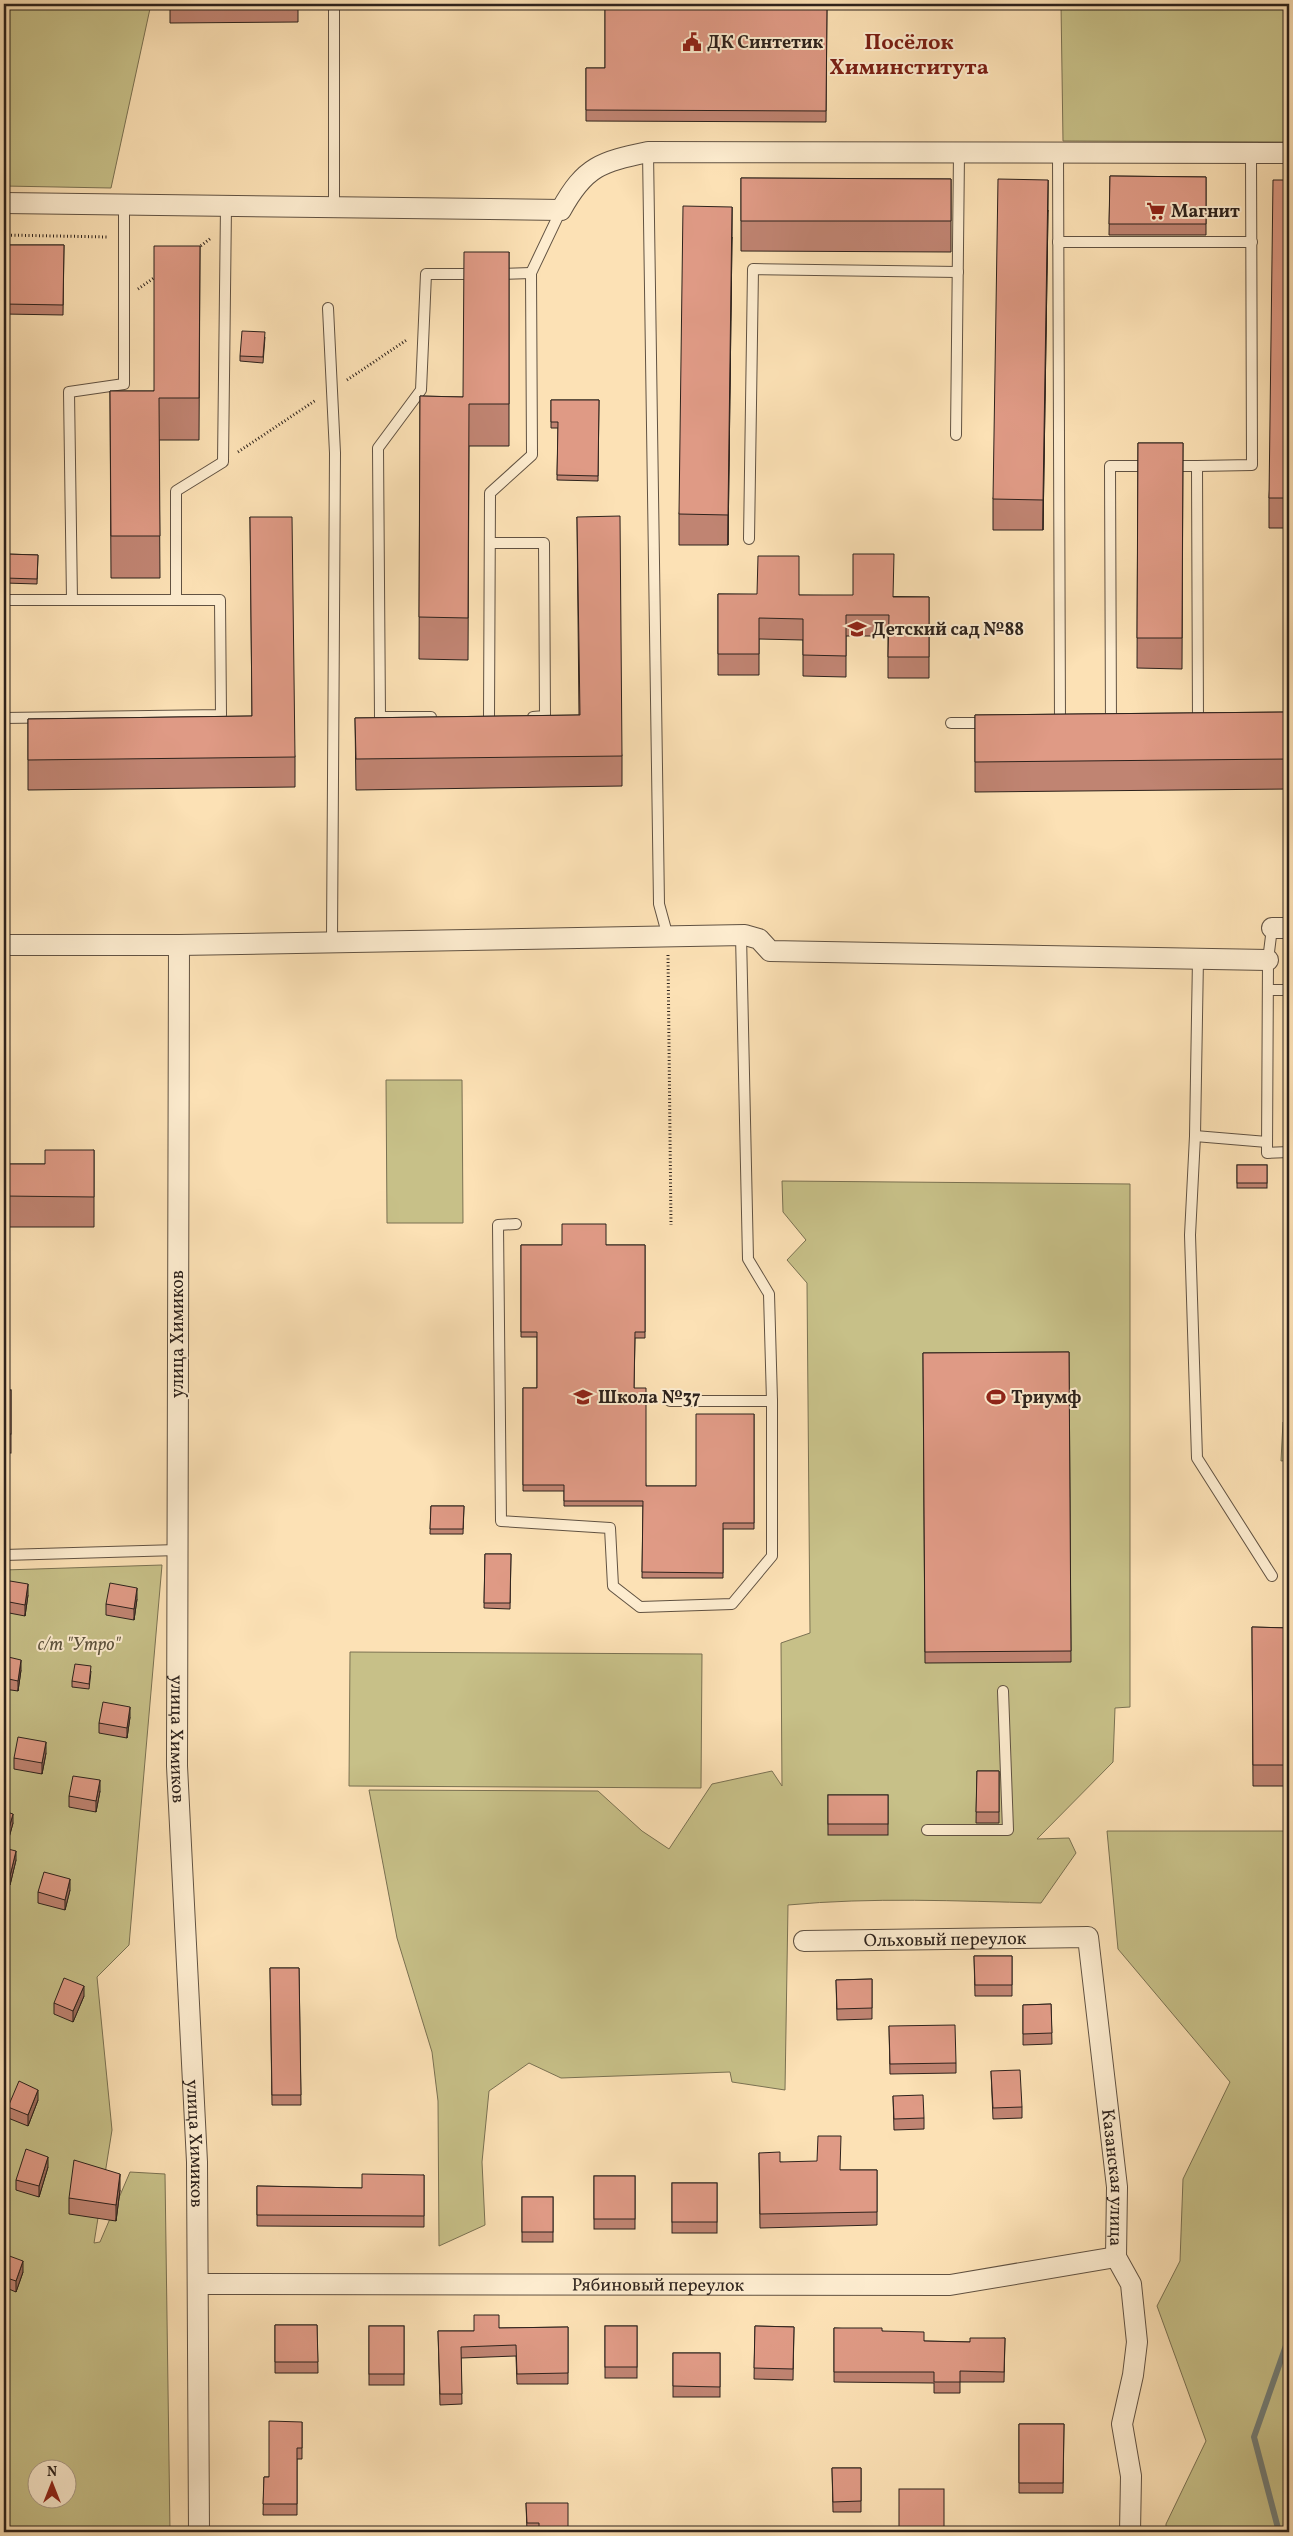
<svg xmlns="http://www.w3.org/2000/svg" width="1293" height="2536" viewBox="0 0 1293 2536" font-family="Vollkorn,serif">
<rect width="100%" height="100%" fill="#fce1b5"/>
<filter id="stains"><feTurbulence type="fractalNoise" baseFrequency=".004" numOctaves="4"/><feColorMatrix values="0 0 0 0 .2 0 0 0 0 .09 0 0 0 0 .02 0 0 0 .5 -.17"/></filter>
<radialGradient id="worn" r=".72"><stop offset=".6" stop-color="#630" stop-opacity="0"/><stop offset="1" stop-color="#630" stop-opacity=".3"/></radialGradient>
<g fill="#c7c088" stroke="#7a7152" fill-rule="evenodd">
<polygon points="4,4 151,4 111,188 4,186"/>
<polygon points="1061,4 1289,4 1289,142 1063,141"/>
<polygon points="386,1080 462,1080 463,1223 387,1223"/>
<path d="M 782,1181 L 1130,1184 L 1130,1707 L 1115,1708 L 1113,1762 L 1037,1839 L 1069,1838 L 1076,1853 L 1041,1903 C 957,1901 872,1897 788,1905 L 785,2090 L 732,2082 L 730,2072 L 561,2078 L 529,2063 L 489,2091 L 482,2162 L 485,2225 L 439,2246 L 438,2101 L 432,2052 L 397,1938 L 369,1790 L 598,1791 L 642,1831 L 669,1849 L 712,1784 L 772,1771 L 782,1786 L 781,1643 L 810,1633 L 807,1283 L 787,1260 L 806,1240 L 783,1212 Z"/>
<polygon points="1289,1416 1289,1460 1281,1461 1283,1422"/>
<path d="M 162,1565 L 129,1945 L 97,1977 L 112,2130 L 94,2243 L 100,2242 L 130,2172 L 165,2174 L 170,2532 L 4,2532 L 4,1570 ZM 38,2468 L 68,2468 L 68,2498 L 38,2498 Z"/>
<polygon points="350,1652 702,1654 701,1788 349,1786"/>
<polygon points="1107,1831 1289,1831 1289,2532 1166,2532 1166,2524 1206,2441 1157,2306 1180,2261 1183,2179 1230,2082 1118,1949"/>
</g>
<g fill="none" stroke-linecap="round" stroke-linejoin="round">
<polyline stroke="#737e78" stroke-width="6" points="1279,2532 1254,2437 1289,2337"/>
<g stroke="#615242" stroke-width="12">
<g id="service">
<polyline points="334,4 334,208"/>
<polyline points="648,152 659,904 668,937"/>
<polyline points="1058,153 1060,723"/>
<polyline points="1058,242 1252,242"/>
<polyline points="497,274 531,273"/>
<polyline points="328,308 335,453 332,941"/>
<polyline points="956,435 959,153"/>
<polyline points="1170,466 1197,466"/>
<polyline points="749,539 753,269 958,272"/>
<polyline points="490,543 544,543 545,716 533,717"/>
<polyline points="4,600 220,600 221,715 4,718"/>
<polyline points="72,600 69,392 124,384 124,205"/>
<polyline points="176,600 176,491 223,462 226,206"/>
<polyline points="431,717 380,717 378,448 421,390 426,274 478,274"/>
<polyline points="489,717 490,493 532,455 531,273 561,210"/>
<polyline points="1198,722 1197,466 1252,465 1251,153"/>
<polyline points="951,723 988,723"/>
<polyline points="1111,723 1110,466 1151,466"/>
<polyline points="1272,928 1268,960 1267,1153 1289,1152"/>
<polyline points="741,935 748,1259 769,1294 772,1401"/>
<polyline points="1198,958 1195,1136 1190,1235 1197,1458 1272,1576"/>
<polyline points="1268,990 1289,990"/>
<polyline points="1195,1136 1267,1142"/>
<polyline points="516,1224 498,1225 501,1521 610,1528 613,1586 640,1607 732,1604 772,1556 772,1401 670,1401"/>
<polyline points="4,1555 178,1550"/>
<polyline points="927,1830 1008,1830 1003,1691"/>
</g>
</g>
<g stroke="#615242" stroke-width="22">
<g id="minor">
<path d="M 4,203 L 561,210 C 585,166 601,162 648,152 L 1289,153"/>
<polyline points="1272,928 1289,928"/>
<polyline points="4,945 179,945 745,935 759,939 770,951 1268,960"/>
<path id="s1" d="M 179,945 L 177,1766 L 197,2162 L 199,2532"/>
<path id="s2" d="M 804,1941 L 1088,1937 L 1117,2187 L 1116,2257 L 1131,2284 L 1137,2342 L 1133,2375 L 1122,2424 L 1131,2476 L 1130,2532"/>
<path id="s3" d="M 198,2284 L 950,2285 L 1116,2257"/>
</g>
</g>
<g stroke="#2d221c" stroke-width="3" stroke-dasharray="1 2.5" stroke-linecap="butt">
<polyline points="4,235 108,237"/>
<polyline points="198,248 211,238"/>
<polyline points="138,289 158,275"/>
<polyline points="347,380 408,339"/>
<polyline points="238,452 316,400"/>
<polyline points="668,955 671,1225"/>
</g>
<use href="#service" stroke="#fdeccf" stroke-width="10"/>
<use href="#minor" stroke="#fdeccf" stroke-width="20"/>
</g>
<g fill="#c08472" stroke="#2d221c">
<polygon points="170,4 298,4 298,22 170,23"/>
<polygon points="586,4 827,4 826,122 586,121 586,68 605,68 605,5 586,5"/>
<polygon points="1110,176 1206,177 1206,235 1109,235"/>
<polygon points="741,178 951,179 951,252 741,251"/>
<polygon points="1289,180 1289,528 1269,528 1269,498"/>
<polygon points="1048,210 1043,530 993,530 993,499"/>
<polygon points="732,237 728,545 679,545 679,514"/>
<polygon points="4,245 64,245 63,315 4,314"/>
<polygon points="200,246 199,440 159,440 160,578 111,578 110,391 154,391"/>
<polygon points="509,252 509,446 469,446 468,660 419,659 420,396 463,397"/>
<polygon points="265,337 263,363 240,361 240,356"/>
<polygon points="551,400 599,400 598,481 557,480 558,428 551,428"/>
<polygon points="1138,443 1183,443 1182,669 1137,668"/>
<polygon points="250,517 295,757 295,787 28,790 28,719 252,716"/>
<polygon points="577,517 622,756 622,786 356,790 355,718 579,715"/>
<polygon points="6,554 38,555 37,584 5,583"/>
<polygon points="718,594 929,597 929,678 888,678 888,636 846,636 846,677 803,676 803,640 759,639 759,675 718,675"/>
<polygon points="1289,712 1289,789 975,792 975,715"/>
<polygon points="94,1150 94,1227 4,1227 4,1164 45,1164"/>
<rect x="1237" y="1165" width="30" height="23"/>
<polygon points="521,1245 645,1245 645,1338 635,1338 634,1388 646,1486 696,1486 754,1414 754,1529 723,1529 723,1578 642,1578 643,1506 564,1506 564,1491 523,1491 523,1388 537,1388 537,1337 521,1337"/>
<polygon points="1069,1352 1071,1662 925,1663 923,1353"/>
<rect x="4" y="1390" width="7" height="63"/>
<polygon points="431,1506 464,1506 463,1534 430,1534"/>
<polygon points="485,1554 511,1554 510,1609 484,1608"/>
<polygon points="4,1580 28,1595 25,1616 4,1612"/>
<polygon points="137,1599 134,1620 106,1615 106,1604"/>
<polygon points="1252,1627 1289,1628 1289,1786 1253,1786"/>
<polygon points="4,1656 21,1670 18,1691 4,1689"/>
<polygon points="91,1671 89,1689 72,1687 72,1681"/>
<polygon points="130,1717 127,1738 99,1733 99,1723"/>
<polygon points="46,1753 42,1774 14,1769 14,1758"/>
<polygon points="977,1771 999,1771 999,1823 976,1823"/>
<polygon points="100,1791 96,1812 69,1807 69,1796"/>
<rect x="828" y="1795" width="60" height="40"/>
<polygon points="4,1811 13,1823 6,1848 16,1860 10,1885 4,1882"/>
<polygon points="70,1890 65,1910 38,1903 38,1892"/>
<polygon points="974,1956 1012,1956 1012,1996 975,1996"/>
<polygon points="270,1968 299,1968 301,2105 272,2105"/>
<polygon points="872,1979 872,2019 837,2020 836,1980"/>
<polygon points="84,1996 73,2022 54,2014 54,2003"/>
<polygon points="1051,2004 1052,2044 1023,2045 1023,2005"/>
<polygon points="889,2026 956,2063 956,2073 890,2074"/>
<polygon points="991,2071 1022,2107 1022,2118 993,2119"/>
<polygon points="893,2096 924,2118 924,2129 894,2130"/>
<polygon points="38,2100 28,2126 8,2118 8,2107"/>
<polygon points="759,2153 780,2162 840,2170 877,2170 877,2225 760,2228"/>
<polygon points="48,2167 39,2197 16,2190 16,2180"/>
<polygon points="424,2175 424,2227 257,2226 257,2186 362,2188"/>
<rect x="594" y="2176" width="41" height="53"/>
<rect x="672" y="2183" width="45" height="50"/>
<polygon points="120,2190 116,2221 69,2214 69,2198"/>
<rect x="522" y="2197" width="31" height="45"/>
<polygon points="4,2254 23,2272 16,2292 4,2287"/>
<polygon points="275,2325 317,2325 318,2373 275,2373"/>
<rect x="369" y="2326" width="35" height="59"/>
<rect x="605" y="2326" width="32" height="52"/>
<polygon points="755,2326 794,2327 793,2380 754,2379"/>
<polygon points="568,2327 568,2384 517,2384 516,2356 461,2358 462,2404 440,2405 438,2331 474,2331 499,2328"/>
<polygon points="834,2328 882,2331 924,2341 970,2342 1005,2338 1004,2382 960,2382 960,2393 934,2393 934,2383 834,2382"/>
<rect x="673" y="2353" width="47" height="44"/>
<polygon points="302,2422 302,2459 297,2459 297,2515 263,2515 264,2477 269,2477"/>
<polygon points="1019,2424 1064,2424 1063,2493 1019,2493"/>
<polygon points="832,2468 861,2468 861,2512 833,2512"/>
<polygon points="526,2503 568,2532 527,2532"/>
</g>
<g fill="#9c6c5d" stroke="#2d221c">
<polygon points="1048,180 1048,210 1043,530 1043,500"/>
<polygon points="732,207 732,237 728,545 728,515"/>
<polygon points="28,1584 28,1595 25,1616 25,1605"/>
<polygon points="137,1588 137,1599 134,1620 134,1609"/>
<polygon points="21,1660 21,1670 18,1691 18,1681"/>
<polygon points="130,1707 130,1717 127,1738 127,1728"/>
<polygon points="46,1742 46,1753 42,1774 42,1763"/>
<polygon points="100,1780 100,1791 96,1812 96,1801"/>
<polygon points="13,1814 13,1823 4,1856 4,1846"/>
<polygon points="16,1851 16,1860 10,1885 10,1876"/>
<polygon points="70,1879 70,1890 65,1910 65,1900"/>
<polygon points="84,1986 84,1996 73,2022 73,2011"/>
<polygon points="38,2090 38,2100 28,2126 28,2115"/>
<polygon points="48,2157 48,2167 39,2197 39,2186"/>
<polygon points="120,2174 120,2190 116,2221 116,2205"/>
<polygon points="23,2261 23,2272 16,2292 16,2281"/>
</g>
<g fill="#df9a85" stroke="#2d221c">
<polygon points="170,4 298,4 298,6 170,7"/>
<polygon points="605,4 827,4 826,111 586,110 586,68 605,68"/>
<polygon points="1110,176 1206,177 1206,224 1109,224"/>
<polygon points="741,178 951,179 951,221 741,221"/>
<polygon points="998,179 1048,180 1043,500 993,499"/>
<polygon points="1273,180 1289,180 1289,498 1269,498"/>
<polygon points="683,206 732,207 728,515 679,514"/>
<polygon points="4,245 64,245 63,305 4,304"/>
<polygon points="154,246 200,246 199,398 159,398 160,536 111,536 110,391 154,391"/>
<polygon points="464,252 509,252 509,404 469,404 468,618 419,617 420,396 463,397"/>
<polygon points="242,331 265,332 263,357 240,356"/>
<polygon points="551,400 599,400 598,476 557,475 558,422 551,422"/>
<polygon points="1138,443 1183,443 1182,638 1137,638"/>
<polygon points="620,516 622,756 356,759 355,718 580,715 577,517"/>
<polygon points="250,517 292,517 295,757 28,760 28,719 252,716"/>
<polygon points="6,554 38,555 37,579 5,578"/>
<polygon points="853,554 894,554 893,597 929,597 929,657 888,657 889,615 846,615 846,656 803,655 803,619 759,618 759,654 718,654 718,594 757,594 758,556 799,556 799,595 853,595"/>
<polygon points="1289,712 1289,759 975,762 975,715"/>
<polygon points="45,1150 94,1150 94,1197 4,1196 4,1164 45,1164"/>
<rect x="1237" y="1165" width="30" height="18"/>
<polygon points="562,1224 606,1224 606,1245 645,1245 645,1332 635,1332 634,1388 646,1388 646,1486 696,1486 696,1414 754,1414 754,1523 723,1523 723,1573 642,1572 643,1501 564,1501 564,1485 523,1485 523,1388 537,1388 537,1332 521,1332 521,1245 562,1245"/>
<polygon points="1069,1352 1071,1651 925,1652 923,1353"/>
<rect x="4" y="1390" width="7" height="44"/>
<polygon points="431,1506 464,1506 463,1529 430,1529"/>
<polygon points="485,1554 511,1554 510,1603 484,1603"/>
<polygon points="4,1580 28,1584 25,1605 4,1601"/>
<polygon points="110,1583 137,1588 134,1609 106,1604"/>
<polygon points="1252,1627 1289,1628 1289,1765 1253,1765"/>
<polygon points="4,1656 21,1660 18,1681 4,1678"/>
<polygon points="75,1664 91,1666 89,1684 72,1681"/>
<polygon points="103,1702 130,1707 127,1728 99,1723"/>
<polygon points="18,1737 46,1742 42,1763 14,1758"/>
<polygon points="977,1771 999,1771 999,1812 976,1812"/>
<polygon points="73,1776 100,1780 96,1801 69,1796"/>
<rect x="828" y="1795" width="60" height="29"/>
<polygon points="4,1811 13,1814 4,1846"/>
<polygon points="4,1848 16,1851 10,1876 4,1873"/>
<polygon points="44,1872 70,1879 65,1900 38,1892"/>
<polygon points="974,1956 1012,1956 1012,1985 975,1985"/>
<polygon points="270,1968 299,1968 301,2095 272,2095"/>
<polygon points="64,1978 84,1986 73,2011 54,2003"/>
<polygon points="872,1979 872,2008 837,2009 836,1980"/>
<polygon points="1051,2004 1052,2033 1023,2034 1023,2005"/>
<polygon points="955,2025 956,2063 890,2064 889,2026"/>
<polygon points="1020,2070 1022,2107 993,2108 991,2071"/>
<polygon points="19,2081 38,2090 28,2115 8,2107"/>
<polygon points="923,2095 924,2118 894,2119 893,2096"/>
<polygon points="818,2136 841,2136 840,2170 877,2170 877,2212 760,2214 759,2153 780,2152 780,2162 817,2161"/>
<polygon points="26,2149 48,2157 39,2186 16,2180"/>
<polygon points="74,2160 120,2174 116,2205 69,2198"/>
<polygon points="362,2174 424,2175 424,2216 257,2215 257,2186 362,2188"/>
<rect x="594" y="2176" width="41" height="43"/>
<rect x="672" y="2183" width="45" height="39"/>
<rect x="522" y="2197" width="31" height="35"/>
<polygon points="4,2254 23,2261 16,2281 4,2277"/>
<polygon points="474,2315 499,2315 499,2328 568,2327 568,2373 517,2374 516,2345 461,2347 462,2394 440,2394 438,2331 474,2331"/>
<polygon points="275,2325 317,2325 318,2362 275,2362"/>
<rect x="369" y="2326" width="35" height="48"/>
<rect x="605" y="2326" width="32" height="41"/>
<polygon points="755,2326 794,2327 793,2369 754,2368"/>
<polygon points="834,2328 882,2328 882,2331 924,2332 924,2341 970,2342 970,2338 1005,2338 1004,2372 960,2371 960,2382 934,2382 934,2372 834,2372"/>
<polygon points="673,2353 720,2353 720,2387 673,2386"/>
<polygon points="269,2421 302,2422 302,2448 297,2448 297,2504 263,2504 264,2477 269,2477"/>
<polygon points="1019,2424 1064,2424 1063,2483 1019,2483"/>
<polygon points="832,2468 861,2468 861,2501 833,2502"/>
<rect x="899" y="2489" width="45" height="43"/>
<polygon points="526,2503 568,2503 568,2532 539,2532 539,2523 527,2523"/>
</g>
<defs>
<g id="civic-bare" transform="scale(1.5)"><path d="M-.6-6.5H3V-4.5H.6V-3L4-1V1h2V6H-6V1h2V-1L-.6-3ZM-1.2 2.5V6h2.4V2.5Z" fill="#8f2418" stroke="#fdeccf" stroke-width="2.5" paint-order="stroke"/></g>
<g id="supermarket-bare" transform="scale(1.5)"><path d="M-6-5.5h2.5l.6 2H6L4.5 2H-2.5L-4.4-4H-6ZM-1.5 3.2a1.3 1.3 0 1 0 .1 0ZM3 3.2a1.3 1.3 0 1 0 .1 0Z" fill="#8f2418" stroke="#fdeccf" stroke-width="2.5" paint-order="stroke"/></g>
<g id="school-bare" transform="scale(1.5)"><path d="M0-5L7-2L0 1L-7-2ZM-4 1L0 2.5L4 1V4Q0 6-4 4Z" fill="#8f2418" stroke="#fdeccf" stroke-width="2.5" paint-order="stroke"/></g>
<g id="stadium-bare" transform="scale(1.5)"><path d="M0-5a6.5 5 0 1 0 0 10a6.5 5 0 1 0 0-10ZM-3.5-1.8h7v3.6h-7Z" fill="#8f2418" stroke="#fdeccf" stroke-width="2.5" paint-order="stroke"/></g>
</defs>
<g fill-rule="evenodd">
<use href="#civic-bare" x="692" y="42"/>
<use href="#supermarket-bare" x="1156" y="211"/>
<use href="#school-bare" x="857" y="629"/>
<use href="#school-bare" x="583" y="1397"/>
<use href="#stadium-bare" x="996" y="1397"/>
</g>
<g text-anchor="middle" stroke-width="4" stroke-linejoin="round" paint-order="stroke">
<g font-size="18" font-weight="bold" fill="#2d221c" stroke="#fdeccf" text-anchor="start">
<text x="707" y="48">ДК Синтетик</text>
<text x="1171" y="217">Магнит</text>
<text x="872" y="635">Детский сад №88</text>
<text x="598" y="1403">Школа №37</text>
<text x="1011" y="1403">Триумф</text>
</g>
<g font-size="18" fill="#2d221c" stroke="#fdeccf">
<text transform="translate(177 1334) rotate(-90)" y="6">улица Химиков</text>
<text dy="6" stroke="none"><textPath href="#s1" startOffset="794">улица Химиков</textPath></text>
<text dy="6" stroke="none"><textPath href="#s2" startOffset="141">Ольховый переулок</textPath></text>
<text dy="6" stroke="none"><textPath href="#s1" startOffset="1199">улица Химиков</textPath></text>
<text dy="6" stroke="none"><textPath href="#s2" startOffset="526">Казанская улица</textPath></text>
<text dy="6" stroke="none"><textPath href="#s3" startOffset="460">Рябиновый переулок</textPath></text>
</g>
<g font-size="18" font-style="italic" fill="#5b513c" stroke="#fdeccf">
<text x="79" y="1650">с/т "Утро"</text>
</g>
<g font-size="22" font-weight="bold" fill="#7a1f14" stroke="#fdeccf">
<text x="909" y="49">Посёлок<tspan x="909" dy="25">Химинститута</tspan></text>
</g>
</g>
<rect width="1293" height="2536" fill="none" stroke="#fce1b5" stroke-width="20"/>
<rect x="5" y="5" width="1283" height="2526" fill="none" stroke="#2d221c" stroke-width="2.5"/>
<rect x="10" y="10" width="1273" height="2516" fill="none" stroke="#2d221c"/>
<g transform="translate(52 2484)"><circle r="24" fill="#fdeccf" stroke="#aa9b87"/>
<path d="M0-4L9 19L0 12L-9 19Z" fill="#8f2418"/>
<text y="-8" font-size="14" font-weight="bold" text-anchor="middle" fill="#2d221c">N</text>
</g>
<rect width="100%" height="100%" filter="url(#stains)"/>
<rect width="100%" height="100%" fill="url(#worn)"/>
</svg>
